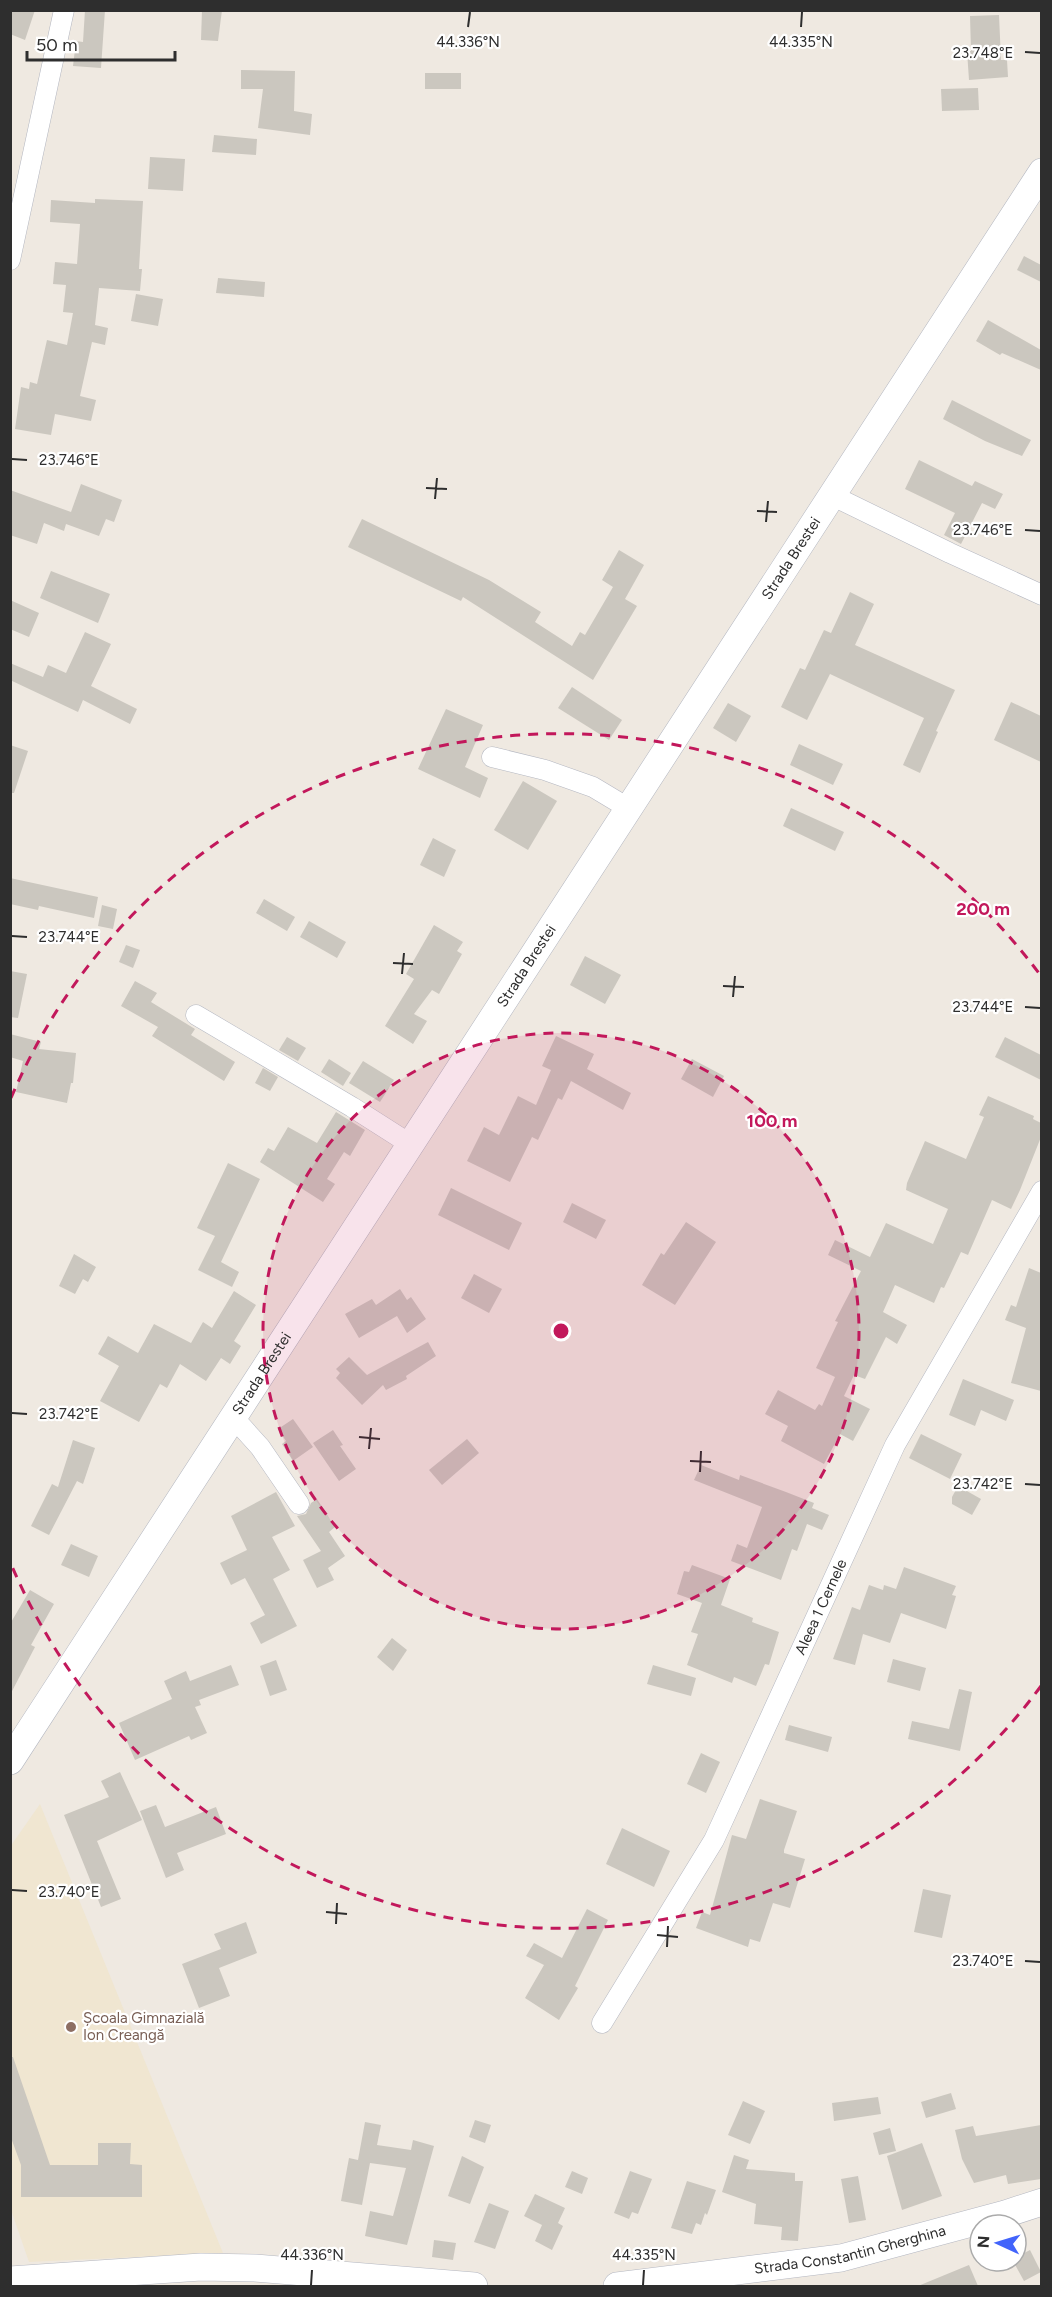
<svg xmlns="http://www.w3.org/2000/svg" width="1052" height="2297" viewBox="0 0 1052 2297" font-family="Figtree,sans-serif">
<rect width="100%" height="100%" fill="#efe9e1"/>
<polygon fill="#f0e6d1" points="40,1804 223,2253 29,2262 10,2207 10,1847"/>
<g fill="#cbc7bf">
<polygon points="10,10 35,10 25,40 10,34"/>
<polygon points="85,10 105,10 101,68 73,66 76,41 83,42"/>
<polygon points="202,10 222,10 218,41 201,40"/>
<polygon points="999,15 1001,60 1007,60 1008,77 969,80 967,51 971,51 970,16"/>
<polygon points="241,70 295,71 294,111 312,114 310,135 258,128 263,89 241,89"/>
<rect x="425" y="73" width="36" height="16"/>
<polygon points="978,88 979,110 942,111 941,89"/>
<polygon points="214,135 257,139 256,155 212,152"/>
<polygon points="150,157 185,159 183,191 148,189"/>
<polygon points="95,199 143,201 139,269 142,269 140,291 99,288 95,325 108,328 105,345 92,342 80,396 96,400 91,421 55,414 51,435 15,429 21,387 29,389 30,382 37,384 47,340 67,345 73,313 63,312 66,285 53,284 55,262 77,264 80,224 50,222 51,200 95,203"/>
<polygon points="1024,256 1041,265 1041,282 1017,270"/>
<polygon points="218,278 265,282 264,297 216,293"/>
<polygon points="136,294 163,299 158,326 131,321"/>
<polygon points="988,320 1041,350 1041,370 1002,353 1000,355 976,341"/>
<polygon points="952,400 1031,440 1022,456 985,441 943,419"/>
<polygon points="919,460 972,486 975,481 1003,494 995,509 982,503 961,544 944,535 955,513 905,489"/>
<polygon points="81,484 122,500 114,522 106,519 99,536 66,524 64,531 44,523 37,544 10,535 10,490 71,512"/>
<polygon points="362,519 489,580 541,612 535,622 572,646 580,632 585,635 613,587 602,580 619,550 644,565 625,599 637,606 593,680 463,597 461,601 348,547"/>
<polygon points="51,571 110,594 98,623 40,598"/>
<polygon points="850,592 874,604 855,645 955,690 936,731 938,732 920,773 903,765 924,718 830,674 807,720 781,707 800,668 805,670 824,630 831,633"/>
<polygon points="10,600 39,613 29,637 10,629"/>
<polygon points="85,632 111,644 91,686 137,709 130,724 83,700 78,712 10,680 10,663 43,677 48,665 66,673"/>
<polygon points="572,687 622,720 609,740 558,708"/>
<polygon points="1011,702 1041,716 1041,762 994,740"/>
<polygon points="728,703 751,716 736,742 713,728"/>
<polygon points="446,709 483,725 465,767 488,778 480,798 418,769"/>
<polygon points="799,744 843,764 833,785 790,765"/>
<polygon points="10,745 28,751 14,793 10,793"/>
<polygon points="523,781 557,801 528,850 494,830"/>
<polygon points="791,808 844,832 835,851 783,826"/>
<polygon points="433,838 456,850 444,877 420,865"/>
<polygon points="10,878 98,897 94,918 39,906 38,910 10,904"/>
<polygon points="264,899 295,917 287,931 256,913"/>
<polygon points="102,905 117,909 113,929 98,926"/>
<polygon points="309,921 346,942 337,958 300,937"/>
<polygon points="434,925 463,942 457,951 462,954 439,994 432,990 414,1014 427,1021 413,1044 385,1026 414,979 406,974"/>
<polygon points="126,945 140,950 133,968 119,962"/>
<polygon points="585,956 621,975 605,1004 570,985"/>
<polygon points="10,971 27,974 18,1018 10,1017"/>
<polygon points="135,981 157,993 151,1002 195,1029 191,1035 235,1062 224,1081 152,1036 158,1027 121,1006"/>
<polygon points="10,1034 41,1042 39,1049 76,1053 73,1083 71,1083 67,1103 16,1092 23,1061 10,1057"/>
<polygon points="556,1036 594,1054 587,1069 631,1093 623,1110 571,1081 562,1100 558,1098 538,1140 532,1137 510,1182 467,1161 484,1127 499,1135 518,1096 536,1105 551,1070 542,1066"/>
<polygon points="287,1037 306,1048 298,1061 279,1050"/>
<polygon points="1005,1037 1041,1055 1041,1080 995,1057"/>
<polygon points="329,1059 351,1073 343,1086 321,1072"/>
<polygon points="692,1059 724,1076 713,1097 681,1079"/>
<polygon points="363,1061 394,1080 380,1102 349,1083"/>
<polygon points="263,1068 278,1077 270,1091 255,1083"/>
<polygon points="988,1096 1034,1116 1033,1119 1041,1123 1041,1137 1020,1190 1011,1209 992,1200 968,1255 961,1252 944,1288 941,1287 934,1303 895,1285 883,1312 907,1325 897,1344 886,1337 865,1379 854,1375 844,1396 870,1409 853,1441 840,1434 824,1464 781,1441 788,1426 765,1414 778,1390 815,1410 819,1404 822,1406 835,1377 816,1368 838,1322 835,1321 861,1271 828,1255 835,1240 870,1257 886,1223 933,1244 948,1209 906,1190 907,1183 925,1141 966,1159 984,1117 979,1115"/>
<polygon points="336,1112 365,1130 350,1156 344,1152 327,1179 335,1184 323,1202 260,1162 268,1148 274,1151 288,1127 317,1143"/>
<polygon points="228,1163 260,1179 221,1262 239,1272 232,1287 198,1270 215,1236 197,1228"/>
<polygon points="451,1188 522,1223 509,1250 438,1215"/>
<polygon points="572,1203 606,1220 596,1239 563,1222"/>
<polygon points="686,1222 716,1242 675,1305 642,1285 661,1253 664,1255"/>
<polygon points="74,1254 96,1267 88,1282 83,1279 75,1294 59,1286"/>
<polygon points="1029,1268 1041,1273 1041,1391 1011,1383 1026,1328 1005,1320 1011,1305 1016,1307"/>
<polygon points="474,1274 502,1289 489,1313 461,1298"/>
<polygon points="400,1289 407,1300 411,1297 426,1319 407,1333 397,1316 359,1338 345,1314 372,1299 376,1305"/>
<polygon points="234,1291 256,1305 234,1341 241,1346 230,1364 221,1358 206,1381 180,1364 167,1388 160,1384 139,1422 100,1401 119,1366 98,1354 108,1336 138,1353 154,1324 191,1343 203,1322 212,1328"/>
<polygon points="428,1342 436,1356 406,1376 407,1379 386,1390 383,1385 362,1405 336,1378 340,1373 336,1369 349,1357 367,1375"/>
<polygon points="963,1379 1014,1400 1006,1421 981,1410 975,1426 949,1415"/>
<polygon points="293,1419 313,1447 293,1461 282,1444 286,1441 278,1429"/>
<polygon points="333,1430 343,1445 340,1446 356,1469 339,1481 313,1443"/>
<polygon points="921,1434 962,1454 950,1479 909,1458"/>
<polygon points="467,1439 479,1453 442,1485 429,1470"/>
<polygon points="73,1440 95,1448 83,1484 77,1481 49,1535 31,1526 52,1484 58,1487"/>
<polygon points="701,1465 739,1480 740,1475 786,1492 814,1503 812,1508 829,1515 822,1530 807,1524 797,1551 792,1549 781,1580 731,1561 737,1544 747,1548 762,1507 694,1480"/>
<polygon points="958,1486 981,1499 972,1515 952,1504 952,1497"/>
<polygon points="276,1492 295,1526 272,1537 290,1570 273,1579 297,1626 261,1644 250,1623 265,1615 245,1578 231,1585 220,1563 247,1550 231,1516"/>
<polygon points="317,1499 335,1527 329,1532 345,1556 328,1568 334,1580 317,1588 303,1560 321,1551 297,1516 306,1514 311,1503"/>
<polygon points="71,1544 98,1556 89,1577 61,1565"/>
<polygon points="692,1565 730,1579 721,1605 753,1618 752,1622 779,1632 769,1665 765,1664 756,1686 734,1677 732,1683 687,1665 698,1634 691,1632 702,1603 677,1594 684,1571 689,1572"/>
<polygon points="904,1567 956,1586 952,1595 956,1596 946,1629 901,1613 890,1643 863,1634 855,1665 833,1659 852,1607 860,1610 869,1585 883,1590 884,1585 896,1589"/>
<polygon points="30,1590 54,1604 31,1645 35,1647 10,1695 10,1624"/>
<polygon points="392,1638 407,1650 393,1671 377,1657"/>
<polygon points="893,1659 926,1668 920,1691 887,1682"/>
<polygon points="276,1660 287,1690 270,1696 260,1666"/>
<polygon points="231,1665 239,1685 199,1700 201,1705 195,1707 207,1733 191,1740 189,1736 135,1760 119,1723 172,1699 164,1681 186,1671 190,1681"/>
<polygon points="653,1665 696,1678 691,1696 647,1684"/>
<polygon points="959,1689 972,1692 960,1751 908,1739 912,1721 949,1729"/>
<polygon points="789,1725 832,1737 828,1752 785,1740"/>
<polygon points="701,1753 720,1762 706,1793 687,1784"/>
<polygon points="120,1772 142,1820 97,1841 121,1899 101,1907 64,1815 109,1797 101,1781"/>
<polygon points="760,1799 797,1811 784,1850 784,1853 805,1859 790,1908 773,1903 760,1942 750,1939 748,1947 696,1928 702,1912 710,1915 732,1835 746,1839"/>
<polygon points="156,1805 165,1827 216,1807 226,1834 177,1853 184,1870 166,1878 140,1811"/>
<polygon points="622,1828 670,1851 654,1887 606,1864"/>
<polygon points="923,1889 951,1895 942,1938 914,1932"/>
<polygon points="587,1909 608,1920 575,1986 578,1988 559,2020 525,1998 544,1965 526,1956 534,1943 562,1958"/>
<polygon points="246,1922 257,1953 219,1968 230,1996 199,2008 182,1964 221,1949 214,1934"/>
<polygon points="10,2057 13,2057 50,2165 98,2165 98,2143 131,2143 130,2164 142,2165 142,2197 21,2197 21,2165 10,2135"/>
<polygon points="951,2093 956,2109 926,2118 921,2102"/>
<polygon points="878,2097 881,2114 834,2121 832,2103"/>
<polygon points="743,2101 765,2111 750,2144 728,2135"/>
<polygon points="475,2120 491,2125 485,2143 469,2137"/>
<polygon points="365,2122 381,2125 377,2145 411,2150 413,2140 434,2146 407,2245 365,2236 370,2211 393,2216 406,2168 370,2163 362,2205 341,2201 349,2158 358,2160"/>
<polygon points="1041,2125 1041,2179 1008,2184 1006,2175 974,2183 962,2159 955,2130 973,2126 976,2136"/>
<polygon points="890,2128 896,2151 879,2155 873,2133"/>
<polygon points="922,2143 942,2196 902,2210 887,2156"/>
<polygon points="734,2155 749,2160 746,2169 795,2173 795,2181 803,2181 798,2241 781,2240 782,2227 754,2224 756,2204 722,2192"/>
<polygon points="462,2156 484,2167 470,2204 448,2196"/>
<polygon points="572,2171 588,2178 582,2194 565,2187"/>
<polygon points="630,2171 652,2179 638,2214 632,2212 629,2219 614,2213"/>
<polygon points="858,2176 866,2220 849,2223 841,2179"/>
<polygon points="687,2181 716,2190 707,2215 705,2213 701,2225 696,2223 692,2234 671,2228"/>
<polygon points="535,2194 565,2208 558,2223 563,2226 552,2250 535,2241 542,2225 524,2216"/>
<polygon points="489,2203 509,2211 495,2249 474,2242"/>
<polygon points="434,2240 456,2243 453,2260 432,2257"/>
<polygon points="1030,2250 1041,2272 1024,2281 1013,2261 1016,2261 1016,2257"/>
<polygon points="969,2265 978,2286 918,2286"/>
</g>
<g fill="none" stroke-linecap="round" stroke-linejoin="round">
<g stroke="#b4b7c1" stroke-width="21">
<g id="street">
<polyline points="10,260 64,10"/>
<polyline points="831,495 950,553 1042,595"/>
<polyline points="492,757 545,770 593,787 628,808"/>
<polyline points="196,1015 352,1107 410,1144"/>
<polyline points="233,1417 260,1447 299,1504"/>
<path id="s1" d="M 602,2023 L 714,1840 L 895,1445 L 1042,1191"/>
</g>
</g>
<g stroke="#b4b7c1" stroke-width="28">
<g id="secondary">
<path id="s2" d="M 10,1761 L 1042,172"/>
<polyline points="10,2280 201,2267 255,2268 474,2286"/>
<path id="s3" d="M 617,2286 L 841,2258 L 1005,2214 L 1042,2202"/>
</g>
</g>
<use href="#street" stroke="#fff" stroke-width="20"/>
<use href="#secondary" stroke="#fff" stroke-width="27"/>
</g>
<path fill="none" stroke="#2e2e2e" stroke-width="2" d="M 468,27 L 470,12M 801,27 L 802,12M 1025,52 L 1040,53M 12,459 L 27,460M 426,488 L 447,489M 435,499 L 437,478M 757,511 L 777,512M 766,522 L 768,501M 1025,530 L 1040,531M 12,936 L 27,937M 393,963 L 413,964M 402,974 L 404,953M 723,986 L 744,987M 733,997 L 735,976M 1025,1007 L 1040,1008M 12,1413 L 27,1414M 359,1437 L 380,1439M 369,1449 L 371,1428M 690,1461 L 711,1462M 700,1472 L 701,1451M 1025,1484 L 1040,1485M 12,1890 L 27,1891M 326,1912 L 347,1914M 336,1924 L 337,1903M 657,1935 L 678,1937M 667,1947 L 668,1926M 1025,1961 L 1040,1962M 311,2285 L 312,2270M 643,2285 L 644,2270"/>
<circle cx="561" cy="1331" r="298" fill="#c2185b" fill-opacity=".12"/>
<g fill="none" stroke="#c2185b" stroke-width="3" stroke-dasharray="10 8">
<circle cx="561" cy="1331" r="298"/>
<path d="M1041 1686A597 597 0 0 1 11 1564M11 1098A597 597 0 0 1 1041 976"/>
</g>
<circle fill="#8d6e63" stroke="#fff" stroke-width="2" cx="71" cy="2027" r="6"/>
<g text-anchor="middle" stroke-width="4.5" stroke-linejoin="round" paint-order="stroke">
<g font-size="15" fill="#2e2e2e" stroke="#fff">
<text dy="5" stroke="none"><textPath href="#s2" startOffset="1434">Strada Brestei</textPath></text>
<text dy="5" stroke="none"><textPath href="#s2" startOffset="948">Strada Brestei</textPath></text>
<text dy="5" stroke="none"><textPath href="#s2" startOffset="462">Strada Brestei</textPath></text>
<text dy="5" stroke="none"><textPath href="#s1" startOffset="471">Aleea 1 Cernele</textPath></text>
<text dy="5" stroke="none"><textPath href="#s3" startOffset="236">Strada Constantin Gherghina</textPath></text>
</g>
<g font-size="15" fill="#785e54" stroke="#fff" text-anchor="start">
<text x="83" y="2023">Școala Gimnazială<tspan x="83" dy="17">Ion Creangă</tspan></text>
</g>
</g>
<g font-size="15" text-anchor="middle" fill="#2e2e2e" stroke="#fff" stroke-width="4.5" stroke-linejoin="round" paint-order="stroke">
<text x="468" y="47">44.336°N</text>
<text x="801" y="47">44.335°N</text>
<text x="983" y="58">23.748°E</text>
<text x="69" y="465">23.746°E</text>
<text x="983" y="535">23.746°E</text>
<text x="69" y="942">23.744°E</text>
<text x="983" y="1012">23.744°E</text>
<text x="69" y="1419">23.742°E</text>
<text x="983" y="1489">23.742°E</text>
<text x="69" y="1897">23.740°E</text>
<text x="983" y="1966">23.740°E</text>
<text x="312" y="2260">44.336°N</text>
<text x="644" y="2260">44.335°N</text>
</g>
<circle cx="561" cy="1331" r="9" fill="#c2185b" stroke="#fff" stroke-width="3"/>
<g font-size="18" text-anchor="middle" font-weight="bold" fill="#c2185b" stroke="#fff" stroke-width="4.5" stroke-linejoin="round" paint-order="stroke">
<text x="983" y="915">200 m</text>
<text x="772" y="1127">100 m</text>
</g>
<rect width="1052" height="2297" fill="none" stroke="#2e2e2e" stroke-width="24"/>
<g transform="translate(998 2243) rotate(274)"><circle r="28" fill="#ffffff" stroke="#ababab" stroke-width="1.5"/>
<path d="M0-4.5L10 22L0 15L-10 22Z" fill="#4264fb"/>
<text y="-9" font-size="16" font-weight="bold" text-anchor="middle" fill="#2e2e2e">N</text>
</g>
<path d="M27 51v9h148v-9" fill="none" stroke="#2e2e2e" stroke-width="3"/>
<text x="36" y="51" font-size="18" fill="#2e2e2e" stroke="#ffffff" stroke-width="4.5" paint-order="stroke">50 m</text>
</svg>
